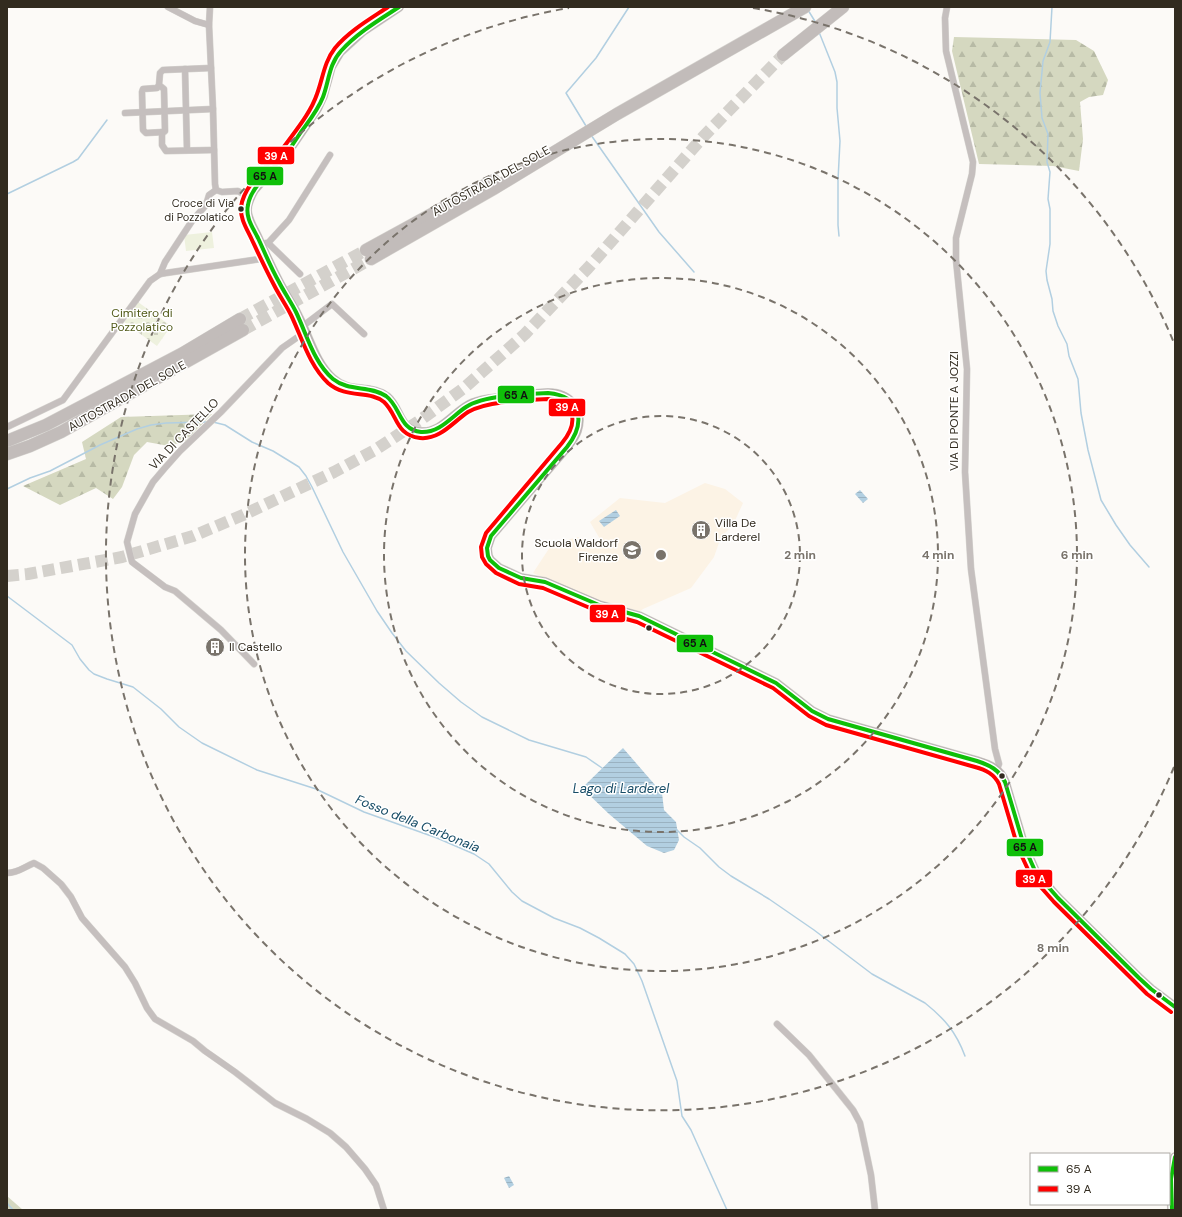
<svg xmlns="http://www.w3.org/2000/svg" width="1182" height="1217" viewBox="0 0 1182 1217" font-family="'DM Sans',sans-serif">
<defs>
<pattern id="forest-firs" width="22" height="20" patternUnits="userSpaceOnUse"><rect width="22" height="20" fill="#d5d8c0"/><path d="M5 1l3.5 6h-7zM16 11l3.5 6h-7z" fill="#b7baa5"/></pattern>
<pattern id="cemetery-stones" width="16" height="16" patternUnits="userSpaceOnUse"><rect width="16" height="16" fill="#eef1de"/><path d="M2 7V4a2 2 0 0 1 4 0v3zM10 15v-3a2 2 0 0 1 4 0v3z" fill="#cdcfbe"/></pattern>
<pattern id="water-rules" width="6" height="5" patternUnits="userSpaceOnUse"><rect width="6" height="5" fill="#b2cfe1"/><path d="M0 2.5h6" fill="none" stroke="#9ab2c1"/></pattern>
</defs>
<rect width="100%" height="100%" fill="#fcfaf7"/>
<polygon fill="#fcf3e5" points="705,483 725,489 743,503 733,525 721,537 714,557 691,588 643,609 638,613 611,607 533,573 552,544 578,537 596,542 600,539 590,522 620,498 665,503"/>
<g fill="url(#forest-firs)">
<polygon points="954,37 1076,40 1094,51 1108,80 1103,95 1089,97 1080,102 1083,139 1079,171 1053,166 979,164 952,51"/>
<polygon points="212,414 185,441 169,446 147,442 134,455 122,487 113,499 96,488 60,505 23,486 86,459 82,442 121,417"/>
<polygon points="7,1196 23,1210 7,1210"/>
</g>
<polygon fill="url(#cemetery-stones)" points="138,302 171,326 157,346 124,322"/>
<polygon fill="#eef1de" points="212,232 214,248 186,251 184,235"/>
<g fill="url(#water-rules)">
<polygon points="860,490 868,499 863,503 855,494"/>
<polygon points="616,510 620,516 604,527 599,521"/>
<polygon points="623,748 662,793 664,810 676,822 679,840 674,850 664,853 647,846 609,814 582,788"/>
<polygon points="509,1176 514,1185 509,1188 504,1178"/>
</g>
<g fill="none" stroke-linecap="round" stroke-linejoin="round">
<g stroke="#b2cfe1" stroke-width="1.5">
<polyline points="1052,7 1050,42 1043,61 1040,93 1042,118 1048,134 1047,162 1050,172 1048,199 1050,209 1050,244 1046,271 1047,280 1052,299 1053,311 1058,326 1067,344 1069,356 1078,379 1081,413 1088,450 1101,500 1116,525 1130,545 1149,567"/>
<polyline points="808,10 816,23"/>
<polyline points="819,32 835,72 837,82 837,108 840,141 838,180 838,225 839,236"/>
<polyline points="586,126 566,93 596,58 629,7"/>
<polyline points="591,135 659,232 694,272"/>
<polyline points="7,194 73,162 78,159 107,120"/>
<polyline points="213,422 225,425 252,442 273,451 299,467 306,476 312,487 343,552 377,611 392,633 406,651 439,683 461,702 482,717 529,740 586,757 602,768"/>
<polyline points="7,489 30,478 50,471 100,445 137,429 151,425 166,423 207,422"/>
<polyline points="7,596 72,645 80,659 89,670 94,674 107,679 133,687 161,709 179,727 202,743 257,770 316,789 364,812 437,838 474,854 489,864 512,892 522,901 554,918 580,928 599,938 625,954 634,964 642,981 677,1081 682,1116 691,1130 727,1210"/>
<path d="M 676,829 L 684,837 L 700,848 L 719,867 L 731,876 L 769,899 L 814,930 L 872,974 L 925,1003 C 945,1019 956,1032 965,1056"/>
<polyline points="7,1203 13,1210"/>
</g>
<g stroke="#d4d1cc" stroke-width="12" stroke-dasharray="12 6" stroke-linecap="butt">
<polyline points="240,319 366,250"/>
<polyline points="243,330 371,259"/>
<polyline points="7,576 28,574 122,557 193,536 243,515 334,472 375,450 419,421 464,388 525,334 588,268 703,137 783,55"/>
</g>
<g stroke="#d7d5d1" stroke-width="7">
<g id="street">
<polyline points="168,7 195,21 209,25"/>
<polyline points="210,7 209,25 213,109 215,184 216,190"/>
<polyline points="947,7 945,18 946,51 973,162 972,174 956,238 956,260 967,369 965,472 971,569 995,749 999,764 997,769"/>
<polyline points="185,69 187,150"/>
<polyline points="159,85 164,89 165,131 164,132 146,133 143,130 142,92 143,89 157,88 159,85 160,73 163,70 211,68"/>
<polyline points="125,113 213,109"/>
<polyline points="162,132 162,145 166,151 214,150"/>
<polyline points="216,190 222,192 238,191 250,198"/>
<polyline points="266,243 268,243 300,274"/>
<polyline points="268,243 289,220 330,155"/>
<polyline points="160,274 165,262 192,221 206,205 209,195 216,190"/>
<polyline points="303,326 332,304 364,334"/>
<polyline points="7,427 63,400 150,281 160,274 166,273 267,258"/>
<polyline points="254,664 221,630 175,591 165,587 132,562 127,542 135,514 153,482 164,469 180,451 221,412 282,348 305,332"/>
<path d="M 7,873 C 18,873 24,867 34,863 L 43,868 L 61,884 L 71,897 L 82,918 L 125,967 L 135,983 L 147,1008 L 155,1019 L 193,1041 L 205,1051 L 235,1072 L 275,1103 L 307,1119 L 330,1133 L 346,1147 L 365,1169 L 376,1185 L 384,1210"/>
<polyline points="777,1024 809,1055 853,1110 860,1123 871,1175 875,1210"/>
</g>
</g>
<g stroke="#d7d5d1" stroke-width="10">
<g id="secondary">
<path d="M 399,7 L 363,31 L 340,52 L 331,67 L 323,96 L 317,109 L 289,150 L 254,190 C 251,196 247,202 247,210 C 247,219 254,229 258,238 C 265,254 272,269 280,284 C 286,295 293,305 298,316 C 309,337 315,363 333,379 C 349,394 371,385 387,397 C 401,409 398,430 421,432 C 442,434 455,410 473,403 C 480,400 489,399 497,398 C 514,396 531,394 548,393 C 569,393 584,409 577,431 C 575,437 571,442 567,447 L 491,536 L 487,548 L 488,556 L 490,560 L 499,568 L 521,578 L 545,582 L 599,605 L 639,616 L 776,683 L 812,711 L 828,719 L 977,761 C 990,765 1000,769 1005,782 L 1024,846 L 1036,873 L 1058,898 L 1139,978 L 1151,989 L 1175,1007"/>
<polyline points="1172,1210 1171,1179 1175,1157"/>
</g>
</g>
<g stroke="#d7d5d1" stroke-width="13">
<g id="highway">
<polyline points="783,55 843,7"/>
<polyline points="366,250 494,180"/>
<polyline points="371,259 495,188 617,114 805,7"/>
<polyline points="7,441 46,425 183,353 240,319"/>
<polyline points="7,454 30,446 61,432 243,330"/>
</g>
</g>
<use href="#street" stroke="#c5bfbe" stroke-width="6"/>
<use href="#secondary" stroke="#bab3b2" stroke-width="9"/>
<use href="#highway" stroke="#c2bcba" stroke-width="12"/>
<g stroke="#fff" stroke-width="7">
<g id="bus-1">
<path d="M 399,7 C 379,20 357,33 341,51 C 329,64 329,81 323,97 C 318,110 309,121 301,132 C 297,138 293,144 289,150 C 277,166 251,185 248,205 C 245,217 253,228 258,238 C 265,253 271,268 279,282 C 284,292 291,302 296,312 C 307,335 314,363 333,379 C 349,392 370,385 386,396 C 401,407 399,430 421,432 C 440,433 452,416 466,407 C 484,395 526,394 548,393 C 582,396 586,423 567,447 L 491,536 L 487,548 L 488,556 L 490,560 L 499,568 L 521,578 L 545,582 L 599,605 L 639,616 L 776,683 L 812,711 L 828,719 L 977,761 C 990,765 999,770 1005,782 L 1024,846 L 1036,873 L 1058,898 L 1139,978 L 1151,989 L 1175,1007"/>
<polyline points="1172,1210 1171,1179 1175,1157"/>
</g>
</g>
<g stroke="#fff" stroke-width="7">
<path id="bus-2" d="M 388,7 C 370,19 349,31 335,48 C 324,62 323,78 317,94 C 311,112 297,129 286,144 C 272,163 244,183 241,207 C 240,219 247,229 252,240 C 259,255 266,270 274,285 C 279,295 286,305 291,315 C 302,338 309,365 328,383 C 346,399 370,390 384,402 C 398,415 395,435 420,438 C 440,440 453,422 468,412 C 486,401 527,400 548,399 C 577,402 578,424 562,443 L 486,533 L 481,547 L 482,557 L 486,564 L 496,573 L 519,584 L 543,588 L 597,611 L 637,622 L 773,688 L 809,716 L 826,725 L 975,767 C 986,770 994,774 999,784 L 1018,848 L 1031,876 L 1054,902 L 1135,982 L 1147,994 L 1171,1012"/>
</g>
<use href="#bus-1" stroke="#0fbf09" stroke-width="4"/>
<use href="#bus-2" stroke="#f00" stroke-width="4"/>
</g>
<g fill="none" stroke="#79736b" stroke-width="2" stroke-dasharray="7 5">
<circle cx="661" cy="555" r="139"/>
<circle cx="661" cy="555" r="277"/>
<circle cx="661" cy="555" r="416"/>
<path d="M1174 767A555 555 0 1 1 569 8M753 8A555 555 0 0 1 1174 343"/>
</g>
<defs>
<g id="building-disc" transform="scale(1)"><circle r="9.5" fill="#79736b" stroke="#fff"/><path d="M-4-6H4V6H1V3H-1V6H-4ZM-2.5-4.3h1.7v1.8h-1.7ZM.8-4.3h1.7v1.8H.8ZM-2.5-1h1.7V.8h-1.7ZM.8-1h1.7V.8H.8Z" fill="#fff"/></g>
<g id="school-disc" transform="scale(1)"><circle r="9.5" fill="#79736b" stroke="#fff"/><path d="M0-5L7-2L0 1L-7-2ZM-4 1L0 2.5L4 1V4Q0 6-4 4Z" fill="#fff"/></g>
</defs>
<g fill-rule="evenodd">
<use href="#building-disc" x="701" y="530"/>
<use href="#school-disc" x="632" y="550"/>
<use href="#building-disc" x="215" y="647"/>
</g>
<g fill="#322b1f" stroke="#fff" stroke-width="1.5">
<circle cx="241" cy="209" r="3.5"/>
<circle cx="649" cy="628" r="3.5"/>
<circle cx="1002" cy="776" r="3.5"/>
<circle cx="1159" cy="995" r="3.5"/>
</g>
<g text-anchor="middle" stroke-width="3" stroke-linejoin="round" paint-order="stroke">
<g font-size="11" fill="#322b1f" stroke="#fff" text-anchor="end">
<text x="234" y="207">Croce di Via<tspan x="234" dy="14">di Pozzolatico</tspan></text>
</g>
<g font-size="12" fill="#322b1f" stroke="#fff">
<text transform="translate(491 181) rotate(-29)" y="4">AUTOSTRADA DEL SOLE</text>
<text transform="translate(127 396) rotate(-29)" y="4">AUTOSTRADA DEL SOLE</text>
<text transform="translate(954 411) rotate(-90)" y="4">VIA DI PONTE A JOZZI</text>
<text transform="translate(184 434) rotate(-46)" y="4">VIA DI CASTELLO</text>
</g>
<g font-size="12" fill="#525b1a" stroke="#fff">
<text x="142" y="317">Cimitero di<tspan x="142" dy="14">Pozzolatico</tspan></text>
</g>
<g font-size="12" fill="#322b1f" stroke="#fff" text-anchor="start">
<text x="715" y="527">Villa De<tspan x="715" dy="14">Larderel</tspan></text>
<text x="618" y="547" text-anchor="end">Scuola Waldorf<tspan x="618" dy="14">Firenze</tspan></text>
<text x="229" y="651">Il Castello</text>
</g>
<g font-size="13" font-style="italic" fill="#174c66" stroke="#fff">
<text x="621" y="793">Lago di Larderel</text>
<text transform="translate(418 823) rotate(22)" y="5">Fosso della Carbonaia</text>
</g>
</g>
<circle cx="661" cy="555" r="6" fill="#79736b" stroke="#fff" stroke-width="2"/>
<g font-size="12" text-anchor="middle" font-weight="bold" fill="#79736b" stroke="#fff" stroke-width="3" stroke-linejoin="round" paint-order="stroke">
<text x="800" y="559">2 min</text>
<text x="938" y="559">4 min</text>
<text x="1077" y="559">6 min</text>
<text x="1053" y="952">8 min</text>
</g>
<g stroke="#fff" stroke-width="1.5">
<rect x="257" y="146" width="38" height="19" rx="4" fill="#f00"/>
<rect x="246" y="166" width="38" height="20" rx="4" fill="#0fbf09"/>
<rect x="497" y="385" width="38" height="19" rx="4" fill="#0fbf09"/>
<rect x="548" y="398" width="38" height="19" rx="4" fill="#f00"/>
<rect x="589" y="604" width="37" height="19" rx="4" fill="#f00"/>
<rect x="676" y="634" width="38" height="19" rx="4" fill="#0fbf09"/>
<rect x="1006" y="838" width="38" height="19" rx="4" fill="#0fbf09"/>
<rect x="1015" y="869" width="38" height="19" rx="4" fill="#f00"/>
</g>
<g font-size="11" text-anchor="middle" font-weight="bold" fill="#fff">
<text x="276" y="160">39 A</text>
<text x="567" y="411">39 A</text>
<text x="607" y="618">39 A</text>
<text x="1034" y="883">39 A</text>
</g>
<g font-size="11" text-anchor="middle" font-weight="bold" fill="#111">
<text x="265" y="180">65 A</text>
<text x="516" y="399">65 A</text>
<text x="695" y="647">65 A</text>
<text x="1025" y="851">65 A</text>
</g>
<rect width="1182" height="1217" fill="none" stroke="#322b1f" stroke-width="16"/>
<rect x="1030" y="1153" width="140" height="52" fill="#ffffff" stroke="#adaaa5"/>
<rect x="1038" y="1166" width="20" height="6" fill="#0fbf09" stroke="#adaaa5"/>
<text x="1066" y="1173" font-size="12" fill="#322b1f">65 A</text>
<rect x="1038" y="1186" width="20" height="6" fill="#ff0000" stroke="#adaaa5"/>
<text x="1066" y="1193" font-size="12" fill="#322b1f">39 A</text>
</svg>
